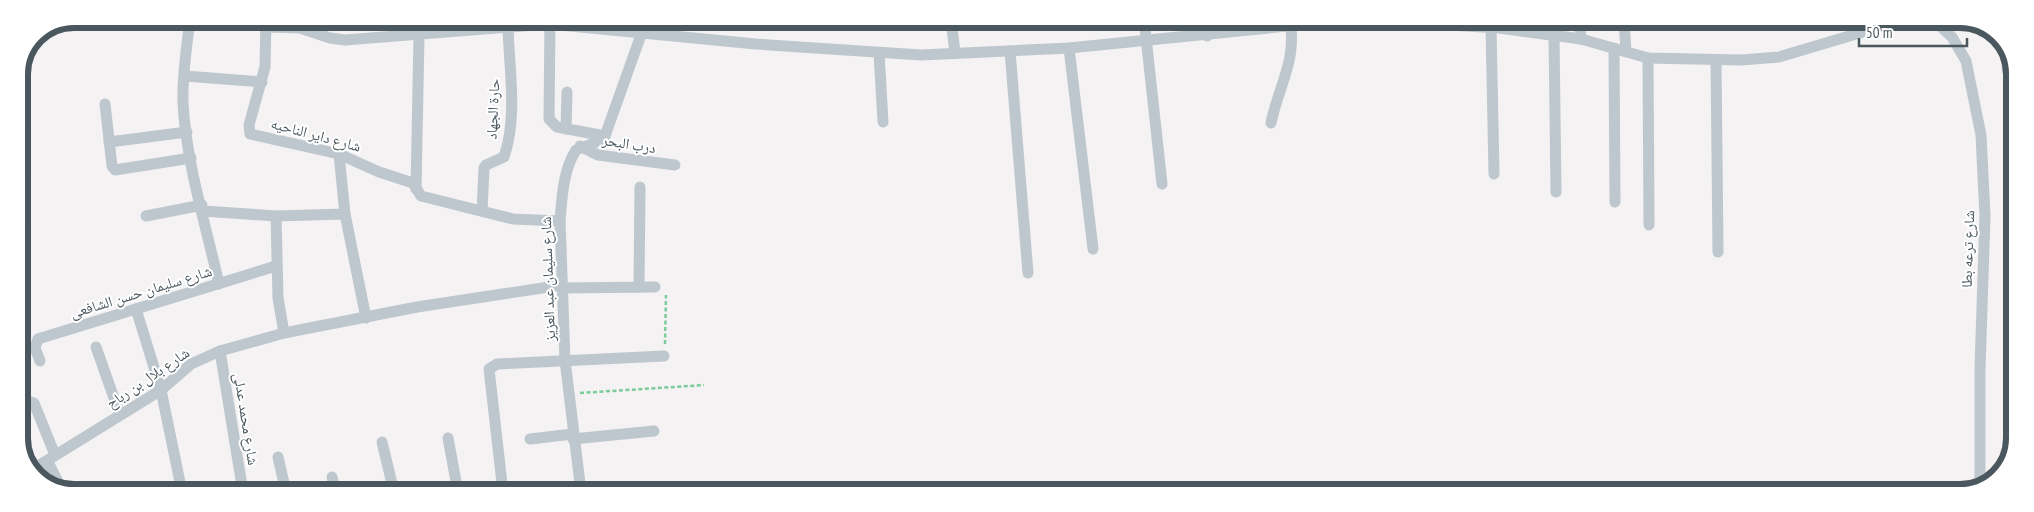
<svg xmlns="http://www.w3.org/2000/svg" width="2034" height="512" viewBox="0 0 2034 512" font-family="'PT Sans Narrow','Noto Naskh Arabic',sans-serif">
<rect width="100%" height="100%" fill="#f4f2f2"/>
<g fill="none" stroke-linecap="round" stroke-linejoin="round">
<g stroke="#7ccb9a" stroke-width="2.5" stroke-dasharray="4 2.5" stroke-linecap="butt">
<polyline points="665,344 666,295"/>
<polyline points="580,393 704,385"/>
</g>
<g stroke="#bec7cd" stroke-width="11">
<path d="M 190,19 C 187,46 182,75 183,103 C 186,162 206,226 219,284"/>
<polyline points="266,19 265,67 249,125 250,134 339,154 379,172 413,183 421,196 513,219 560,221"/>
<polyline points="550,19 549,119 557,127 605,136"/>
<polyline points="670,19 671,35"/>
<polyline points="951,19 955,53"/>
<polyline points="1144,19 1162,184"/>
<polyline points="1204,19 1207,36"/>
<polyline points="1579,20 1581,39"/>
<polyline points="1624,20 1626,52"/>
<polyline points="1933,20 1952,37 1966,61 1981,135 1985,216 1980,369 1980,487"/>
<polyline points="266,27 300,28 330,38 345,40 549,24 756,44 921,55 1069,48 1318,23 1381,21 1499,28 1581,39 1648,58 1741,60 1779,57 1903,20"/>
<polyline points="1491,27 1494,174"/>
<polyline points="1554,35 1556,192"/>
<polyline points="2003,40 2010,83 2013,197 2010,456"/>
<polyline points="1069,48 1093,249"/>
<polyline points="1614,48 1615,202"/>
<polyline points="1010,51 1028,273"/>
<polyline points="879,53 883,122"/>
<polyline points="1648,58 1649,225"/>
<polyline points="1716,60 1718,252"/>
<polyline points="185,76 262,82"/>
<polyline points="105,104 112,166 115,170 191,158"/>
<path d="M 1271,123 C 1279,84 1297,62 1290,19"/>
<polyline points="566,129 567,92"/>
<polyline points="109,142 187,132"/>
<polyline points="580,146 598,155 675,165"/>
<polyline points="339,154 345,214 366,318"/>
<polyline points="416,189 419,36"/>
<polyline points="203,211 276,216 345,214"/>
<path d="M 482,211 L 484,168 L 486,165 L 504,157 C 518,116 509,69 508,27"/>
<polyline points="146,216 202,205"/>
<polyline points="276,216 278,298 284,333"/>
<polyline points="639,287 640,187"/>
<polyline points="562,288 655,287"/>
<polyline points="136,309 161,390 182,492"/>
<polyline points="96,347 120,415"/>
<polyline points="220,351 243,492"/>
<polyline points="40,361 35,348 38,339 41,338 276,266"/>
<polyline points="19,406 27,401 34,403 55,455"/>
<polyline points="448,438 458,492"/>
<polyline points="530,439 573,434"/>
<polyline points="573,439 654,431"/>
<polyline points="382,442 394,492"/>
<polyline points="278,457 286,492"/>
<polyline points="43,463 161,390 191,364 220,351 284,333 417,307 562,285"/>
<polyline points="30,470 43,463 50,466 63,492"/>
<polyline points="332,477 336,492"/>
<polyline points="503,492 489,369 497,364 664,356"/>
<path d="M 581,492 L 565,360 L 560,221 C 562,198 563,170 576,150 L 599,141 L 605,136 L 642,32"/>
</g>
</g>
<g text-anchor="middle" stroke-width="4" stroke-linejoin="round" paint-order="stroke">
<g font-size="15" fill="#4a575e" stroke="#fff">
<text transform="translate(493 109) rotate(-87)" y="5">حارة الجهاد</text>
<text transform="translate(316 135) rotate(15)" y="5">شارع داير الناحيه</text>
<text transform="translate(629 144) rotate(9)" y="5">درب البحر</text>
<text transform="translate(1968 249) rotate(-88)" y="5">شارع ترعه بطا</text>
<text transform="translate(548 279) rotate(-92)" y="5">شارع سليمان عبد العزيز</text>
<text transform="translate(141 292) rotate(-17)" y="5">شارع سليمان حسن الشافعى</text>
<text transform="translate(148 378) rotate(-34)" y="5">شارع بلال بن رباح</text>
<text transform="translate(246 419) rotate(81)" y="5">شارع محمد عدلى</text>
</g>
</g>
<path d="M0 0H2034V512H0ZM74 28H1960A46 46 0 0 1 2006 74V438A46 46 0 0 1 1960 484H74A46 46 0 0 1 28 438V74A46 46 0 0 1 74 28Z" fill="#fff" fill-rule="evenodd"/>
<path fill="none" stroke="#4a575e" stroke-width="6" d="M74 28H1960A46 46 0 0 1 2006 74V438A46 46 0 0 1 1960 484H74A46 46 0 0 1 28 438V74A46 46 0 0 1 74 28Z"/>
<path d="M1859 38v8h108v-8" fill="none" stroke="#4a575e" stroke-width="2.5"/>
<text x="1866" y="38" font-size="15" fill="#4a575e" stroke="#ffffff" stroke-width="4" paint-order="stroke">50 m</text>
</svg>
